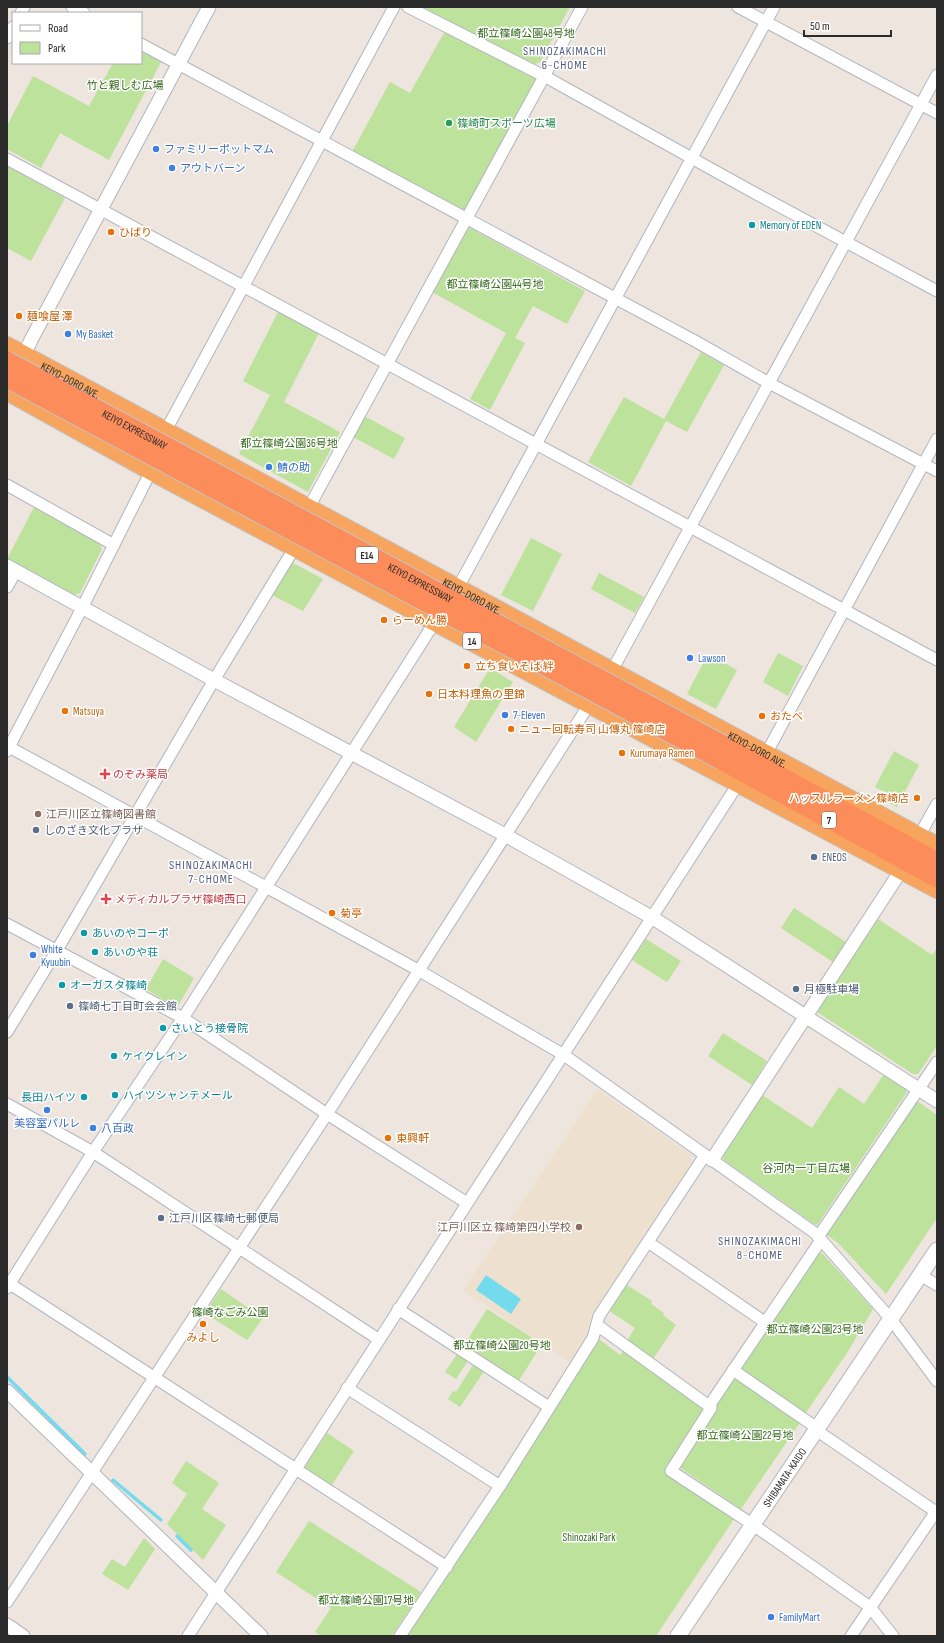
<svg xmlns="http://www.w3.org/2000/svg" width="944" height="1643" viewBox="0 0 944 1643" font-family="'Sofia Sans Condensed','Noto Sans JP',sans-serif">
<rect width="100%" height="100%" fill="#ede5de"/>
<polygon fill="#eee0ce" points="597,1089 691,1155 693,1163 590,1323 589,1334 570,1362 463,1290"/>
<g fill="#bce29b">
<polygon points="420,7 570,7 540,62 532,65"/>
<polygon points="445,31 536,79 463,213 352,152 390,82 410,93"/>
<polygon points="141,51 161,62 109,160 60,133 41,168 7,149 7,126 33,76 89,106 113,63 141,63"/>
<polygon points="7,166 65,198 31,261 7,248"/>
<polygon points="470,228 585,291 567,324 533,306 515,338 525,343 490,410 470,399 506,333 432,292 466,229"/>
<polygon points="278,312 319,333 284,402 340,432 308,492 239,454 270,395 243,381"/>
<polygon points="701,352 724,365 687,432 666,421 631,486 588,462 624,397 664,419"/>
<polygon points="364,416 405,438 394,459 353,437"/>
<polygon points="34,507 100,544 102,549 80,593 74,595 7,559"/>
<polygon points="531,538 562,554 533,611 501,595"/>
<polygon points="291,562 323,579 303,611 272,595"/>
<polygon points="599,573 644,597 635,613 591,589"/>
<polygon points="778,653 803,666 788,696 763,682"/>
<polygon points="708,654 737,670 716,709 687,694"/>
<polygon points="490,668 513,682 476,742 454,727"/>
<polygon points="894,751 919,765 897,807 886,801 889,794 875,787"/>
<polygon points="794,908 846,942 833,962 781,928"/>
<polygon points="878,919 932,955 937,948 937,1046 918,1074 913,1074 817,1012"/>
<polygon points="646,939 681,961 667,982 632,960"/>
<polygon points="163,959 194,978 177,1008 146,989"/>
<polygon points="723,1033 767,1061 752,1085 708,1056"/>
<polygon points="884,1074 906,1089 907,1092 817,1225 814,1224 724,1160 723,1156 762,1095 812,1128 839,1087 864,1104"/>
<polygon points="917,1101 937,1115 937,1218 886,1294 838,1243 827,1235"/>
<polygon points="822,1253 873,1309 847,1353 805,1414 744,1372 742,1368 816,1255"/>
<polygon points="625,1284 652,1301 651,1304 664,1313 663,1315 676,1325 653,1359 627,1341 635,1328 608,1310"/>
<polygon points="221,1289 263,1318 247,1340 205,1313"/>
<polygon points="487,1309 542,1344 518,1382 463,1347"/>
<polygon points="599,1339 620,1355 624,1350 706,1408 665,1473 734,1519 656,1636 406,1636"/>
<polygon points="458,1353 465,1358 467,1362 456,1379 445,1372"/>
<polygon points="473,1365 477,1365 485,1370 460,1407 448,1399 453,1391 456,1392"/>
<polygon points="733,1376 801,1421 741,1509 679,1467 718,1407 714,1405"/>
<polygon points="327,1433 354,1451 330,1488 303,1470"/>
<polygon points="186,1461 219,1483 202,1509 226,1525 203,1560 167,1524 187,1494 172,1483"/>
<polygon points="309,1521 421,1592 392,1636 321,1636 315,1632 331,1608 276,1572"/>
<polygon points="144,1538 155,1549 128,1590 102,1574 112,1559 125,1567"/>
</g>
<polygon fill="#73dbed" points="486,1275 521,1299 511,1314 476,1290"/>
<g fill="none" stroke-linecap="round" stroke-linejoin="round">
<g stroke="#73dbed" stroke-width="3.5">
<polyline points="7,1377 85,1454"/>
<polyline points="113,1480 161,1520"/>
<polyline points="177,1536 191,1550"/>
</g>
<g stroke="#b1b5bf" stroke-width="13">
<g id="minor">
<polyline points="72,7 84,13"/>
<polyline points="408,7 544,76 751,191 937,291"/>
<polyline points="738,7 937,113"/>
<polyline points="21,13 24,7"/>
<polyline points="7,38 13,27"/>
<polyline points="141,44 695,341 769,383 937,471"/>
<polyline points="7,159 937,660"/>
<polyline points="165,432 394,7"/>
<polyline points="7,485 114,545"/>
<polyline points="308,509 582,7"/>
<polyline points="7,587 16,571"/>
<polyline points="455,593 774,7"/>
<polyline points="609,676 937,75"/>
<polyline points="9,747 418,970 564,1055 815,1233 890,1318 937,1381"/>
<polyline points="7,751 82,608 151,471"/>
<polyline points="766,754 937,439"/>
<polyline points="919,836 937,804"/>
<polyline points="7,924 183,1018 327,1114 467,1203"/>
<polyline points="7,1032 57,950 214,680 295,547"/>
<polyline points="7,1104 93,1152 378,1339"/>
<polyline points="818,1237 937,1062"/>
<polyline points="821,1240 709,1406 711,1408 671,1471 752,1524 870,1607 893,1636"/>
<polyline points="648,1242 766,1323"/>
<polyline points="920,1275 937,1285"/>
<polyline points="10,1284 447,1567"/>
<polyline points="7,1288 93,1152 183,1018 438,617"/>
<polyline points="398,1309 549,1407"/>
<polyline points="597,1325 709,1406"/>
<polyline points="733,1370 817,1428"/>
<polyline points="347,1388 500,1486"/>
<polyline points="816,1430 936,1512"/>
<polyline points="7,1602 327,1114 592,700"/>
<polyline points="188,1636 738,784"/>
<polyline points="400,1636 500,1486 593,1338 599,1316 705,1155"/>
<polyline points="851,1636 937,1510"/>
</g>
</g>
<g stroke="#b1b5bf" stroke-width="15">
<g id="tertiary">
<polyline points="21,362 31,340 209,7"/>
<polyline points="7,566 214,680 505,835 653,918 937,1101"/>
<polyline points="712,1160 902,869"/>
<polyline points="7,1391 261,1636"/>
<polyline points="7,1625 23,1636"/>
</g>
</g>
<g stroke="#b1b5bf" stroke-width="17">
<g id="secondary">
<path id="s1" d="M 678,1636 L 937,1250"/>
</g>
</g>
<g stroke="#c4c4c4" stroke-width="20">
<g id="trunk">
<path id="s2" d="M 7,346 L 937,846"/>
<polyline points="7,391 151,471 937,889"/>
</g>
</g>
<g stroke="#c4c4c4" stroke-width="21">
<g id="motorway">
<polyline points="727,747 937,862"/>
<polyline points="721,760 937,878"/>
</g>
</g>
<use href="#minor" stroke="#fff" stroke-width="11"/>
<use href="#tertiary" stroke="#fff" stroke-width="13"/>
<use href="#secondary" stroke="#fff" stroke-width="15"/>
<use href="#trunk" stroke="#f6a45e" stroke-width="18"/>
<use href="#motorway" stroke="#fc8c5a" stroke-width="19"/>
<g stroke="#c4c4c4" stroke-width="21" stroke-linecap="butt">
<g id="motorway-bridge">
<path id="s3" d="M 7,361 L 727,747"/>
<polyline points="7,378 721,760"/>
</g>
</g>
<use href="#motorway-bridge" stroke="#fc8c5a" stroke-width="19"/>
</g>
<circle fill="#2e9e5b" stroke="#fff" stroke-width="1.5" cx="449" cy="123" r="4"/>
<g fill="#3f7fe0" stroke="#fff" stroke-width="1.5">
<circle cx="156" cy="149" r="4"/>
<circle cx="172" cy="168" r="4"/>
<circle cx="68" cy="334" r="4"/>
<circle cx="269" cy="467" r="4"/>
<circle cx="690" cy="658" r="4"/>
<circle cx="505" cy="715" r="4"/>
<circle cx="33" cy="955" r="4"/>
<circle cx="47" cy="1110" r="4"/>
<circle cx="93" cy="1128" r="4"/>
<circle cx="771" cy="1617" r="4"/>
</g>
<g fill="#0f9aa8" stroke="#fff" stroke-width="1.5">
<circle cx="752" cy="225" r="4"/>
<circle cx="84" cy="933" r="4"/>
<circle cx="95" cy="952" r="4"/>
<circle cx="62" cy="985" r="4"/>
<circle cx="163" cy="1028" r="4"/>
<circle cx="114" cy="1056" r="4"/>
<circle cx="115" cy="1095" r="4"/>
<circle cx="84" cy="1097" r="4"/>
</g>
<g fill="#e8710a" stroke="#fff" stroke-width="1.5">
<circle cx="111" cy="232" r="4"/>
<circle cx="19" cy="316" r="4"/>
<circle cx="384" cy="620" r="4"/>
<circle cx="467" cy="666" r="4"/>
<circle cx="429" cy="694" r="4"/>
<circle cx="65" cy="711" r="4"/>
<circle cx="762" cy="716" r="4"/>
<circle cx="511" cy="729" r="4"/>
<circle cx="622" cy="753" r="4"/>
<circle cx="917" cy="798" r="4"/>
<circle cx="332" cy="913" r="4"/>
<circle cx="388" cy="1138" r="4"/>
<circle cx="203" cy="1324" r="4"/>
</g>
<g fill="#e0444e" stroke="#fff" stroke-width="1.5">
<path d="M103 768h4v4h4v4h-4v4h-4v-4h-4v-4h4z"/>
<path d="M104 893h4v4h4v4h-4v4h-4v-4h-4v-4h4z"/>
</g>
<g fill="#8d6e63" stroke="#fff" stroke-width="1.5">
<circle cx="38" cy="814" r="4"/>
<circle cx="579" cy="1227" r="4"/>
</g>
<g fill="#5c6f8a" stroke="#fff" stroke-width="1.5">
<circle cx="36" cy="830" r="4"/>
<circle cx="814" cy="857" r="4"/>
<circle cx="796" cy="989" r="4"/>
<circle cx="70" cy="1006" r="4"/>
<circle cx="161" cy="1218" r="4"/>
</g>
<g text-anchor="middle" stroke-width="3" stroke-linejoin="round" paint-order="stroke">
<g fill="#fff" stroke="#6b6b6b" stroke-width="1">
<rect x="356" y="547" width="22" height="16" rx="3"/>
<rect x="463" y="633" width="18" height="16" rx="3"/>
<rect x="822" y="812" width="14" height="16" rx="3"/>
</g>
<g font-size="10" font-weight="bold" fill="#2b2b2b">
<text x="367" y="559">E14</text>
<text x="472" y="645">14</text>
<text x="829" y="824">7</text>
</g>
<g font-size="11" fill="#35681c" stroke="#fff">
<text x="526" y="37">都立篠崎公園48号地</text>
<text x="125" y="89">竹と親しむ広場</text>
<text x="495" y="288">都立篠崎公園44号地</text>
<text x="289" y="447">都立篠崎公園36号地</text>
<text x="806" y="1172">谷河内一丁目広場</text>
<text x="230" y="1316">篠崎なごみ公園</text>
<text x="815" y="1333">都立篠崎公園23号地</text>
<text x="502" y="1349">都立篠崎公園20号地</text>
<text x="745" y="1439">都立篠崎公園22号地</text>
<text x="589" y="1541">Shinozaki Park</text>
<text x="366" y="1604">都立篠崎公園17号地</text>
</g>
<g font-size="11" fill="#27864d" stroke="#fff" text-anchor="start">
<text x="457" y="127">篠崎町スポーツ広場</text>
</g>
<g font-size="11" fill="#366cbe" stroke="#fff" text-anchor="start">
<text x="164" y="153">ファミリーポットマム</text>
<text x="180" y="172">アウトバーン</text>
<text x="76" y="338">My Basket</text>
<text x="277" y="471">鯖の助</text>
<text x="698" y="662">Lawson</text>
<text x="513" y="719">7-Eleven</text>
<text x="41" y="953">White<tspan x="41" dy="13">Kyuubin</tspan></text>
<text x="47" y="1127" text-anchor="middle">美容室パルレ</text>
<text x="101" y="1132">八百政</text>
<text x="779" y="1621">FamilyMart</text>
</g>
<g font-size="11" fill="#0d838f" stroke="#fff" text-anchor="start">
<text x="760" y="229">Memory of EDEN</text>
<text x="92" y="937">あいのやコーポ</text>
<text x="103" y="956">あいのや荘</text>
<text x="70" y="989">オーガスタ篠崎</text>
<text x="171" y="1032">さいとう接骨院</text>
<text x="122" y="1060">ケイクレイン</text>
<text x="123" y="1099">ハイツシャンテメール</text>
<text x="76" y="1101" text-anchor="end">長田ハイツ</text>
</g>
<g font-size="11" fill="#c56008" stroke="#fff" text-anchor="start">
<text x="119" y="236">ひばり</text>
<text x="27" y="320">麺喰屋 澤</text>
<text x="392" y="624">らーめん勝</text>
<text x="475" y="670">立ち食いそば 絆</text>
<text x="437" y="698">日本料理魚の里錦</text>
<text x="73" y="715">Matsuya</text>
<text x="770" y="720">おたべ</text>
<text x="519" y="733">ニュー回転寿司 山傳丸 篠崎店</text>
<text x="630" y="757">Kurumaya Ramen</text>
<text x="909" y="802" text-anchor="end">ハッスルラーメン篠崎店</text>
<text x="340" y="917">菊亭</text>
<text x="396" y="1142">東興軒</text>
<text x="203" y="1341" text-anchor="middle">みよし</text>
</g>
<g font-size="11" fill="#2b2b2b" stroke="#fff">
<text dy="4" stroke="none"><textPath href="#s2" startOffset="72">KEIYO-DORO AVE.</textPath></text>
<text dy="4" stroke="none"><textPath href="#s3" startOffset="145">KEIYO EXPRESSWAY</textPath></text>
<text dy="4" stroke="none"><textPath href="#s3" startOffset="469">KEIYO EXPRESSWAY</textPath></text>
<text dy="4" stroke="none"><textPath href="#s2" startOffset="528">KEIYO-DORO AVE.</textPath></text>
<text dy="4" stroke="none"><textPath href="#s2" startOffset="852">KEIYO-DORO AVE.</textPath></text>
<text dy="4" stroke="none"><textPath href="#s1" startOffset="191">SHIBAMATA-KAIDO</textPath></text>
</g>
<g font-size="11" fill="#be3a42" stroke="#fff" text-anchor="start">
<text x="113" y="778">のぞみ薬局</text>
<text x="115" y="903">メディカルプラザ篠崎西口</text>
</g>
<g font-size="11" fill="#785e54" stroke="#fff" text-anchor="start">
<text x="46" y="818">江戸川区立篠崎図書館</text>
<text x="571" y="1231" text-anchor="end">江戸川区立 篠崎第四小学校</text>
</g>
<g font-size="11" fill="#4e5e75" stroke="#fff" text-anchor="start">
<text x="44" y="834">しのざき文化プラザ</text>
<text x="822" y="861">ENEOS</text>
<text x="804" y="993">月極駐車場</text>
<text x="78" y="1010">篠崎七丁目町会会館</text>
<text x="169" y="1222">江戸川区篠崎七郵便局</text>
</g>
<g font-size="12" letter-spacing="1" fill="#4c5a7c" stroke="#fff">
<text x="565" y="55">SHINOZAKIMACHI<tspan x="565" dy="14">6-CHOME</tspan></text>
<text x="211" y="869">SHINOZAKIMACHI<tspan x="211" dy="14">7-CHOME</tspan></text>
<text x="760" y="1245">SHINOZAKIMACHI<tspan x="760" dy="14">8-CHOME</tspan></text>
</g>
</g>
<rect width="944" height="1643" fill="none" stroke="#2b2b2b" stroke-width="16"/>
<rect x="12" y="12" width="130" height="52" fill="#ffffff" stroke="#aaaaaa"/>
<rect x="20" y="25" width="20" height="6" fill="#ffffff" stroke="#aaaaaa"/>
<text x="48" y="32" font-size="12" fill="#2b2b2b">Road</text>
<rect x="20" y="42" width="20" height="12" fill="#bce29b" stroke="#aaaaaa"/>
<text x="48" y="52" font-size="12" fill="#2b2b2b">Park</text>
<path d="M804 30v6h87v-6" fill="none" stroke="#2b2b2b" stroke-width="2"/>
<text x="810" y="30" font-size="12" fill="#2b2b2b" stroke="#ffffff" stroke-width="3" paint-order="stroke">50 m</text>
</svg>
